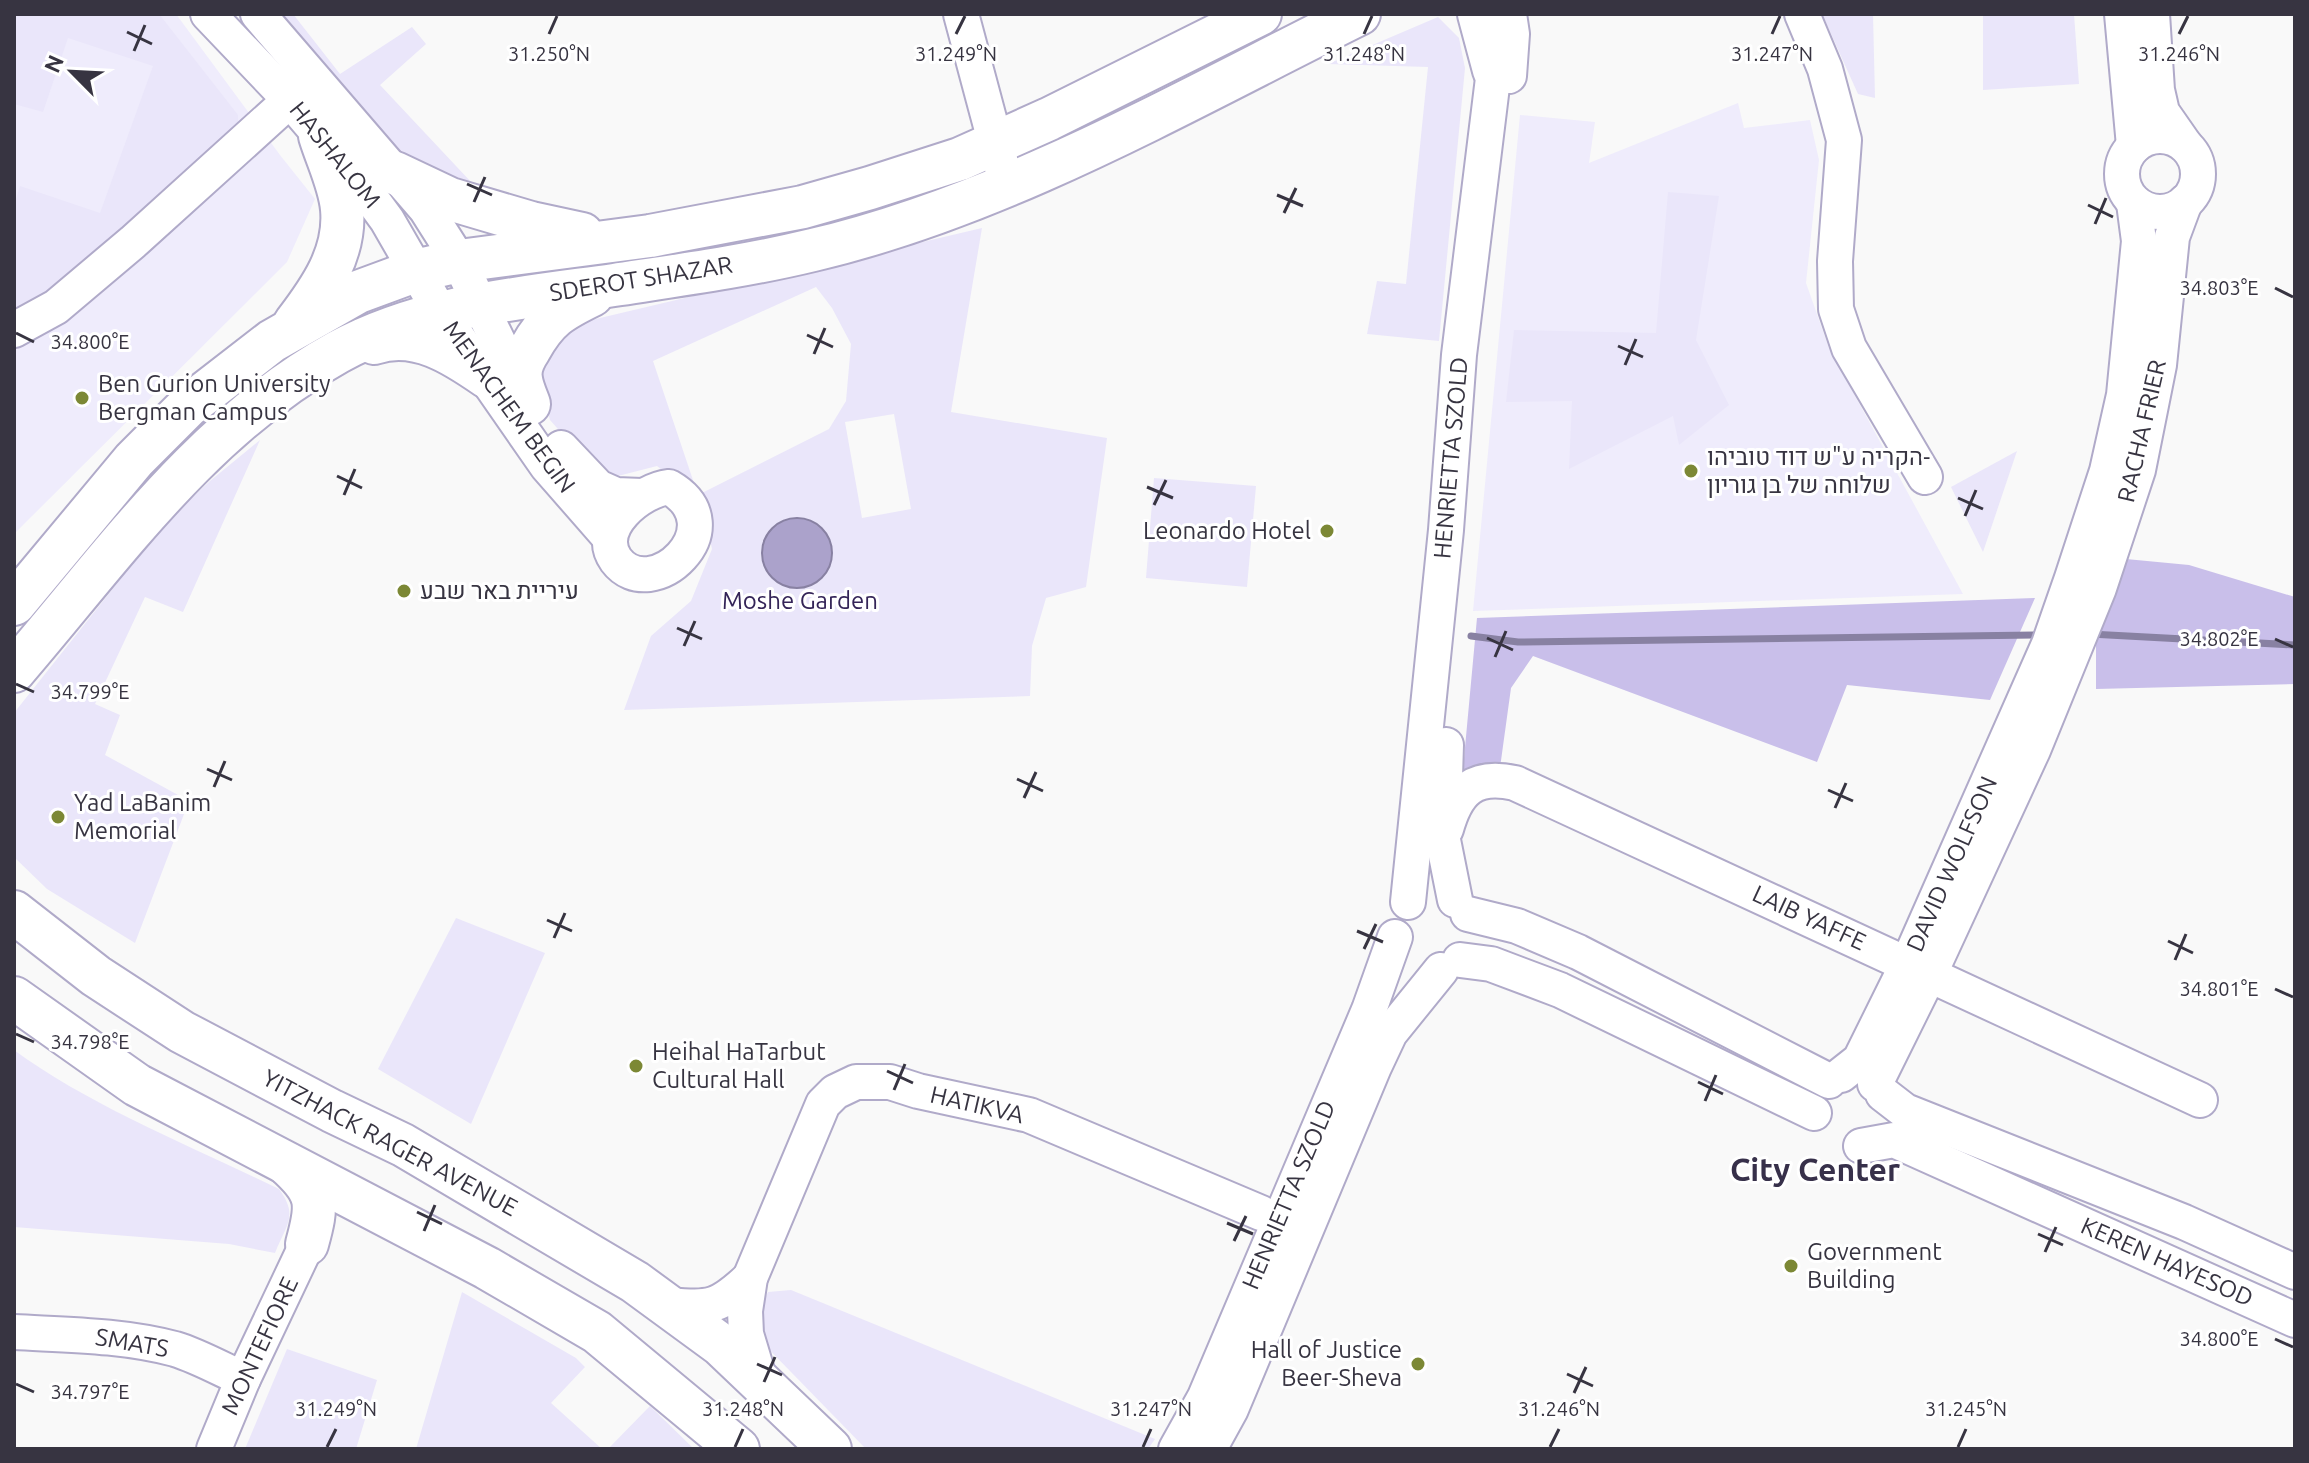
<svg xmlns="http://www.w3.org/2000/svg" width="2309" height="1463" viewBox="0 0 2309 1463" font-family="Ubuntu,Heebo,sans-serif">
<rect width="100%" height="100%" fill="#f9f9f9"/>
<g fill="#efecfc">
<polygon points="14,14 176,14 280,155 315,199 287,262 14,534"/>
<polygon points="1738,103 1744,128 1810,120 1819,160 1806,283 1829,348 1963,594 1473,611 1520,115 1595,122 1589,163"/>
</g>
<g fill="#eae6fa" fill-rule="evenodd">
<polygon points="14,14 159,14 238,115 238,127 33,304 14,315 14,206 20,186 100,213 153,66 68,38 43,112 14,104"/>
<polygon points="272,14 293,14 340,74 412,27 426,44 380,85 471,182 439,184 420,178"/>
<polygon points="1822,14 1873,14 1875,98 1858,94"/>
<polygon points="1983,14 2074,14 2079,84 1983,90"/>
<polygon points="1438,17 1459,38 1465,68 1439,341 1367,334 1377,281 1406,284 1428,67 1328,64"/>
<polygon points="1668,192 1719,196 1696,340 1729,405 1679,445 1673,416 1569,469 1572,401 1506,402 1514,330 1656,333"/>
<path d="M 982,228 L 951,412 L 1107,438 L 1086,587 L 1046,598 L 1032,646 L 1030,696 L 624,710 L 651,636 L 691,601 L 712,549 L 702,502 L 657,466 L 614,477 L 588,463 L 550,420 L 540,382 L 545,349 L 583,322 ZM 816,287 L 832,308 L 851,344 L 846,401 L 829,429 L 698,495 L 653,361 ZM 894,414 L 911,509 L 862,518 L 845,422 Z"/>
<polygon points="260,440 183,612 145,597 95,704 120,715 105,755 189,801 135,943 47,889 14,857 14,713 165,523 210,481"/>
<polygon points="2017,451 1983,552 1951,487"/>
<polygon points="1154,478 1256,486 1247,587 1146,578"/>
<polygon points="456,918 545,953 471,1124 378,1069"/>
<path d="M 14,1050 C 90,1106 193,1147 279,1189 C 299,1216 286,1225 275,1253 L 229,1244 L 14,1227 Z"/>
<polygon points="791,1290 1155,1439 1148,1449 866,1449 757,1337 755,1318 768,1292"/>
<polygon points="462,1292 576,1358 585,1367 551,1403 602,1449 416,1449"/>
<polygon points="287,1349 377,1380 356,1449 245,1449"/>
<polygon points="650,1406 694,1449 608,1449"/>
</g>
<g fill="#c9bfea">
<polygon points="2126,559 2189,565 2295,597 2295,684 2096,689 2096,634"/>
<polygon points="2035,598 1990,700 1847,685 1817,762 1533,656 1511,688 1499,775 1463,769 1477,618"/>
</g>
<circle fill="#aba2cb" stroke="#8881a2" stroke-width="2" cx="797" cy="553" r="35"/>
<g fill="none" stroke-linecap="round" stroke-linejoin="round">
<g stroke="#8881a2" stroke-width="7">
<polyline points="2090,634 2295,645"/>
<polyline points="1471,636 1518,642 2039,635"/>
</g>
<g stroke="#b0aac9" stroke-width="38">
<g id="minor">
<polyline points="208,14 290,100 354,175 387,220 440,312 547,466 610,538"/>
<polyline points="258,14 426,209 459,261 524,395"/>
<polyline points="961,14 1007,186"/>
<polyline points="1802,14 1825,69 1844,140 1835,261 1836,309 1849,348 1925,477"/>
<polyline points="2122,14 2134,146"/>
<polyline points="2152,14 2157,90 2162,112 2185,145"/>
<polyline points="1509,76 1512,34 1509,14"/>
<circle cx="2160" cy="174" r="38"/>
<polyline points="14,330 56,307 133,242 290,100"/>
<polyline points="561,448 598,487 616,495 642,496"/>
<path d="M 669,487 C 738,527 651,607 616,560 C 593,528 641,490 669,487 Z"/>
<polyline points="1446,745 1443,840 1455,900"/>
<path d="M 1446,829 C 1457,790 1474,774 1515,783 L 2200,1100"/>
<polyline points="1408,902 1446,530 1459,355 1494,70 1493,46"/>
<polyline points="1468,914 1517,926 1578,952 1829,1081"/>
<polyline points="1460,960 1491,964 1560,990 1814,1113"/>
<polyline points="1841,1075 1860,1060 1908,963 2049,644 2072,578 2107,471 2124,395 2139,241 2134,203"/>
<polyline points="1875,1084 1930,973 2033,750 2099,588 2138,470 2159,365 2172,237 2185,202"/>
<polyline points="1883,1094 1905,1111 2184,1222 2295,1272"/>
<polyline points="1861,1146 1894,1140 2295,1320"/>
<path d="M 666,1305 C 711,1308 717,1309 750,1278"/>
<path d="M 14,1332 C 68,1335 122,1335 175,1349 C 198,1356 221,1369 243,1379"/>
<polyline points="761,1384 746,1334 745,1311 750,1278 823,1104 835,1092 856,1082 890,1082 918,1091 1029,1115 1261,1213"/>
<polyline points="214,1449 243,1379 307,1244"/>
<polyline points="1176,1449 1205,1397 1369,1010 1395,937"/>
<polyline points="1209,1449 1231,1409 1374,1067 1390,1033 1441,970"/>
</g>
</g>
<g stroke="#b0aac9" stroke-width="46">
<g id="major">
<polyline points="1479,14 1494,70"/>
<polyline points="395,173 450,199 531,223 582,234"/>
<path d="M 295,323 C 321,289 346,253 342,209 C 340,185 327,159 320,136"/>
<path d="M 374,343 C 416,329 454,354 487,377"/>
<path d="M 529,404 C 526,396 522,387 521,379 C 519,368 524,358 530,349 C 547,318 561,310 592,295"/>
<polyline points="14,604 134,460 188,406 272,341 358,292 415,271 459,261 650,236 803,207 870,188 960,159 1049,119 1260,14"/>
<path d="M 14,671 C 113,556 202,427 338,352 C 422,306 520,298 614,285 C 680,275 747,266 813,250 C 1004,205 1183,101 1359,14"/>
<polyline points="14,912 96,976 182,1032 332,1111 403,1145 635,1282 721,1345 830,1449"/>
<polyline points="14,998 137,1085 487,1268 597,1332 738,1449"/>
<path d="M 287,1164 C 319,1193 318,1204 307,1244"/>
</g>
</g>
<use href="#minor" stroke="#fff" stroke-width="34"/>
<use href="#major" stroke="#fff" stroke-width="42"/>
</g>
<path fill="none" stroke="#373441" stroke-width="3" d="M 127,32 L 152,44M 549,34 L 557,16M 956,34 L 965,16M 1364,34 L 1372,16M 1772,34 L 1780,16M 2179,34 L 2188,16M 134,51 L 145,25M 467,184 L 492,195M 1277,195 L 1303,206M 474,202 L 485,177M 2088,205 L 2113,217M 1284,213 L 1296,188M 2095,224 L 2106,198M 2275,288 L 2293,297M 16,333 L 34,342M 807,335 L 833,347M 1618,346 L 1643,357M 814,354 L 825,328M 1625,365 L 1636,339M 337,476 L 362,488M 1147,487 L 1173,498M 344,495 L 355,469M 1958,498 L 1983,509M 1154,505 L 1166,480M 1965,516 L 1976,490M 677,628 L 702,639M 1487,638 L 1513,650M 2275,639 L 2293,647M 684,646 L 695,621M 1495,657 L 1506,631M 16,684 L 34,692M 207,769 L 232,780M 1017,779 L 1043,791M 214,787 L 225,761M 1828,790 L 1853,801M 1024,798 L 1036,772M 1835,808 L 1846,783M 547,920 L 572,931M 1357,931 L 1383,942M 554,938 L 565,913M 2168,941 L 2193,953M 1364,949 L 1376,924M 2175,960 L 2186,934M 2275,989 L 2293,997M 16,1034 L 34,1042M 887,1071 L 913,1083M 1698,1082 L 1723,1094M 894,1090 L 905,1064M 1705,1101 L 1716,1075M 417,1212 L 442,1224M 1227,1223 L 1253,1234M 424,1231 L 435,1205M 2038,1234 L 2063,1245M 1234,1241 L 1246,1216M 2045,1252 L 2056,1227M 2275,1339 L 2293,1347M 757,1364 L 782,1375M 1567,1374 L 1593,1386M 764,1382 L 775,1357M 16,1384 L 34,1392M 1574,1393 L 1586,1367M 327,1447 L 336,1429M 735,1447 L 743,1429M 1143,1447 L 1151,1429M 1550,1447 L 1559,1429M 1958,1447 L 1966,1429"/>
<g fill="#7c8835" stroke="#fff" stroke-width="3">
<circle cx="82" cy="398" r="8"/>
<circle cx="1691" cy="471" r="8"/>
<circle cx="1327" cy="531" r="8"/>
<circle cx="404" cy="591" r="8"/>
<circle cx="58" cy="817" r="8"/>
<circle cx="636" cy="1066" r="8"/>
<circle cx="1791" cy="1266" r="8"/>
<circle cx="1418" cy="1364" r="8"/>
</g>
<g text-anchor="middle" stroke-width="6" stroke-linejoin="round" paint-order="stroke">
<g font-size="24" fill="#373441" stroke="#fff">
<text transform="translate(335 155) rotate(51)" y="8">HASHALOM</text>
<text transform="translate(641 279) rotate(-9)" y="8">SDEROT SHAZAR</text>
<text transform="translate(509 407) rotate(54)" y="8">MENACHEM BEGIN</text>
<text transform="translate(2142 431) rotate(-77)" y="8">RACHA FRIER</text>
<text transform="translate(1451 458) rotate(-85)" y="8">HENRIETTA SZOLD</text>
<text transform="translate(1952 864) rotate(-66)" y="8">DAVID WOLFSON</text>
<text transform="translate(1809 918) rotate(25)" y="8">LAIB YAFFE</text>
<text transform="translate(977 1105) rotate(13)" y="8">HATIKVA</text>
<text transform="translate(390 1143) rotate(28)" y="8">YITZHACK RAGER AVENUE</text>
<text transform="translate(1289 1195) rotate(-67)" y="8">HENRIETTA SZOLD</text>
<text transform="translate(2167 1262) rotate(24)" y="8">KEREN HAYESOD</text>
<text transform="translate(132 1343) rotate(10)" y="8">SMATS</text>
<text transform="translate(260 1346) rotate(-65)" y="8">MONTEFIORE</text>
</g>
<g font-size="24" fill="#373441" stroke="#fff" text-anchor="start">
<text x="98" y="392">Ben Gurion University<tspan x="98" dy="28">Bergman Campus</tspan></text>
<text x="1707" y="465">הקריה ע"ש דוד טוביהו-<tspan x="1707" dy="28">שלוחה של בן גוריון</tspan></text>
<text x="1311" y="539" text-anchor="end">Leonardo Hotel</text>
<text x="420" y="599">עיריית באר שבע</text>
<text x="74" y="811">Yad LaBanim<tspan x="74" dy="28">Memorial</tspan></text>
<text x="652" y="1060">Heihal HaTarbut<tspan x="652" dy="28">Cultural Hall</tspan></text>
<text x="1807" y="1260">Government<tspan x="1807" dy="28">Building</tspan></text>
<text x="1402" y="1358" text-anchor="end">Hall of Justice<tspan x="1402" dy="28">Beer-Sheva</tspan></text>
</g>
<g font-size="24" fill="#342458" stroke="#fff">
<text x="800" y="609">Moshe Garden</text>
</g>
<g font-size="32" font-weight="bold" fill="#37304a" stroke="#fff">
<text x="1815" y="1181">City Center</text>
</g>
</g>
<g font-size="20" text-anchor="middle" fill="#373441" stroke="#fff" stroke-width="6" stroke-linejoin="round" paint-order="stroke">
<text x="549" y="61">31.250°N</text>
<text x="956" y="61">31.249°N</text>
<text x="1364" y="61">31.248°N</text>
<text x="1772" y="61">31.247°N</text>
<text x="2179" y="61">31.246°N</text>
<text x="2219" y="295">34.803°E</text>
<text x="90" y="349">34.800°E</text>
<text x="2219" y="646">34.802°E</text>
<text x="90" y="699">34.799°E</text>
<text x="2219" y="996">34.801°E</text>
<text x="90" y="1049">34.798°E</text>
<text x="2219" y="1346">34.800°E</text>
<text x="90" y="1399">34.797°E</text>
<text x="336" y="1416">31.249°N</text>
<text x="743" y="1416">31.248°N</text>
<text x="1151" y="1416">31.247°N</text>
<text x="1559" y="1416">31.246°N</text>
<text x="1966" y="1416">31.245°N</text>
</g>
<rect width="2309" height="1463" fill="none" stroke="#373441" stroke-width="32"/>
<g transform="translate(72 72) rotate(294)" stroke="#ffffff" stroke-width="6" paint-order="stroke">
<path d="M0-6L14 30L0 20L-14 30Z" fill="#373441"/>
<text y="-12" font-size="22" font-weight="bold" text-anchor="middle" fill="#373441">N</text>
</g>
</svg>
